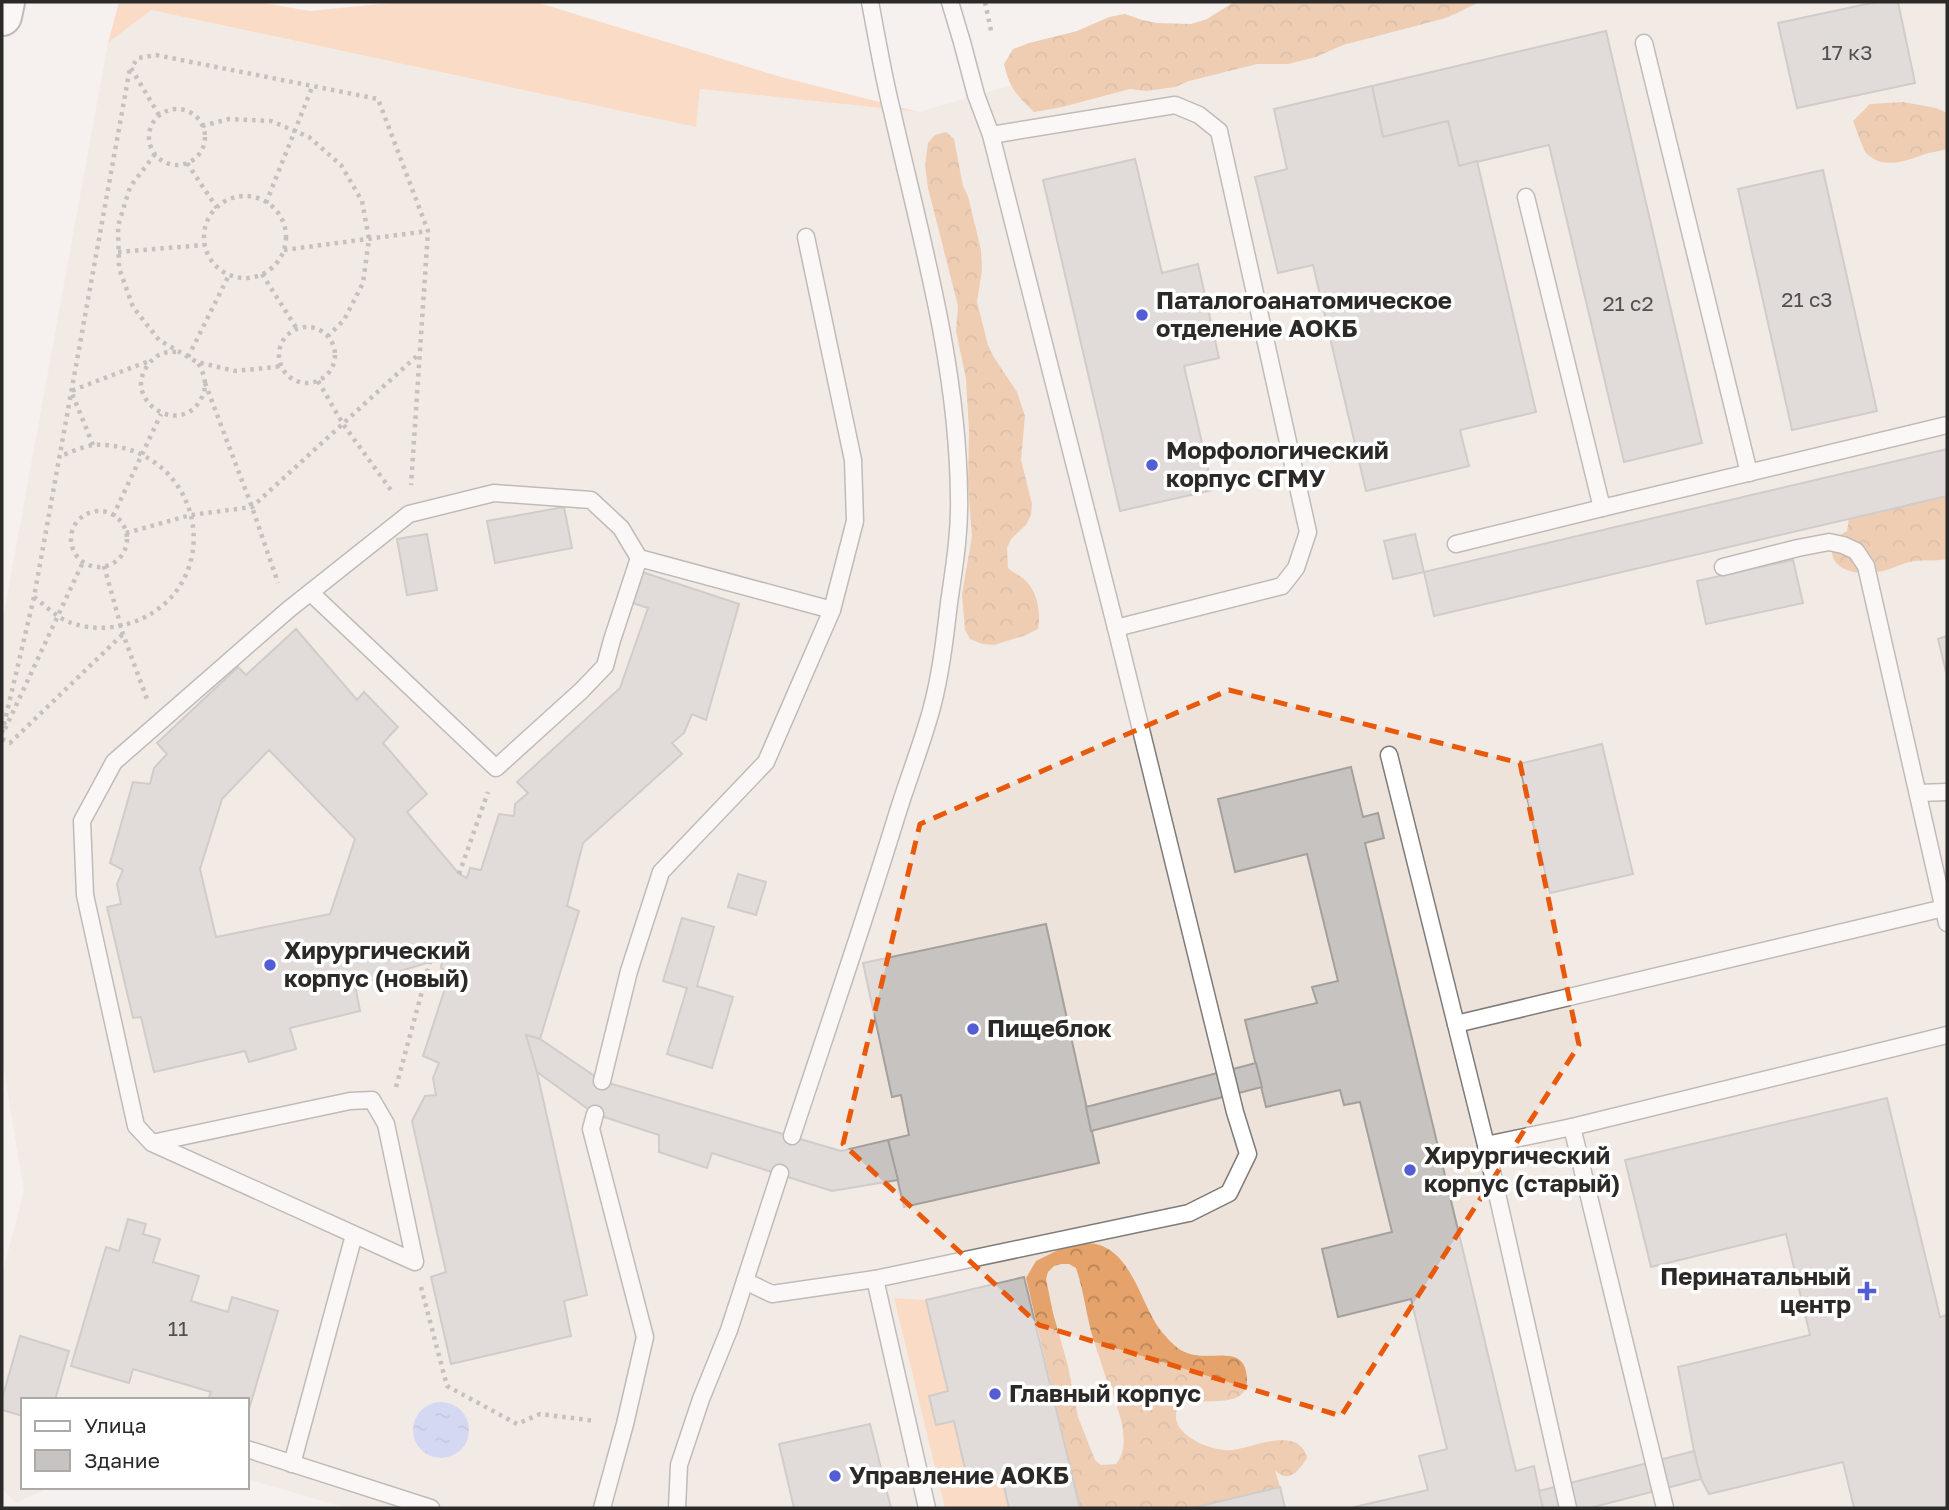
<svg xmlns="http://www.w3.org/2000/svg" width="1949" height="1510" viewBox="0 0 1949 1510" font-family="'Golos Text',sans-serif">
<defs>
<pattern id="forest-crowns" width="20" height="18" patternUnits="userSpaceOnUse" patternTransform="scale(1.75)"><rect width="20" height="18" fill="#e5a26b"/><path d="M2 6a3 3 0 1 1 6 0M12 15a3 3 0 1 1 6 0" fill="none" stroke="#ba8458"/></pattern>
<pattern id="water-ripples" width="26" height="14" patternUnits="userSpaceOnUse" patternTransform="scale(1.75)"><rect width="26" height="14" fill="#aebbf6"/><path d="M2 4q2-2 4 0t4 0M15 11q2-2 4 0t4 0" fill="none" stroke="#8e98c7"/></pattern>
</defs>
<rect width="100%" height="100%" fill="#f5f1ee"/>
<polygon fill="#ede3da" points="1371,2 1947,2 1947,1508 346,1508 247,1479 247,1400 23,1400 23,1487 51,1487 16,1503 2,1489 2,1275 24,1191 2,1058 2,624 108,43 150,10 696,127 700,89 919,112 998,89"/>
<g fill="#fec395">
<polygon points="119,2 258,2 310,11 391,3 539,3 781,77 919,112 700,89 696,127 151,10 108,43"/>
<polygon points="894,1298 926,1300 948,1391 929,1396 936,1425 954,1421 969,1485 1002,1478 1009,1508 945,1508"/>
</g>
<g fill="url(#forest-crowns)" fill-rule="evenodd">
<path d="M 1234,2 L 1480,2 C 1467,7 1456,15 1442,19 L 1343,45 L 1316,57 L 1288,64 L 1257,64 L 1189,81 L 1175,87 L 1146,91 L 1130,89 L 1062,107 L 1034,112 C 1017,96 1009,87 1004,64 L 1013,49 L 1029,43 L 1077,31 L 1109,17 L 1125,14 L 1142,20 L 1157,23 L 1191,24 L 1207,19 Z"/>
<path d="M 1903,102 L 1936,108 L 1947,113 L 1947,149 C 1938,152 1928,152 1920,156 C 1902,162 1882,169 1866,153 C 1863,149 1856,128 1853,121 L 1870,104 Z"/>
<path d="M 946,132 L 954,139 L 963,186 L 968,196 L 981,250 L 982,270 L 977,302 L 988,345 L 993,356 L 1017,392 L 1025,416 L 1021,460 L 1032,504 L 1031,515 L 1026,525 L 1011,539 L 1007,548 L 1008,568 C 1014,573 1021,576 1026,581 C 1038,592 1041,615 1038,629 L 1026,635 L 994,645 L 982,644 L 970,639 L 965,630 L 962,594 L 972,536 L 968,485 L 969,430 L 966,379 L 956,331 L 958,306 L 928,188 L 925,165 L 928,143 L 935,135 Z"/>
<path d="M 1947,496 L 1947,559 C 1934,562 1921,559 1909,562 C 1898,565 1888,571 1877,572 C 1861,575 1833,572 1832,552 C 1832,540 1837,536 1847,531 L 1849,519 Z"/>
<path d="M 1085,1243 C 1127,1242 1138,1294 1155,1322 C 1159,1329 1166,1337 1172,1343 C 1178,1349 1186,1354 1195,1355 C 1217,1359 1247,1345 1247,1381 C 1247,1418 1173,1386 1176,1418 C 1178,1438 1214,1452 1232,1450 C 1251,1449 1299,1424 1307,1458 C 1299,1470 1289,1485 1275,1470 L 1280,1487 L 1192,1508 L 1080,1508 L 1026,1278 L 1036,1261 L 1060,1249 ZM 1061,1264 L 1069,1264 L 1076,1268 C 1084,1291 1086,1315 1093,1338 C 1097,1350 1101,1363 1105,1375 C 1114,1398 1135,1442 1116,1464 L 1101,1465 L 1095,1460 L 1078,1417 L 1068,1366 L 1053,1313 L 1046,1279 L 1048,1272 L 1054,1266 Z"/>
</g>
<circle fill="url(#water-ripples)" cx="441" cy="1430" r="28"/>
<g fill="#c7c3c0" stroke="#a3a09d" stroke-width="2" fill-rule="evenodd">
<polygon points="1876,2 1898,2 1915,83 1797,108 1778,23"/>
<polygon points="1606,31 1702,443 1624,462 1549,145 1459,166 1448,121 1383,137 1372,86"/>
<polygon points="1372,86 1383,137 1448,121 1459,166 1477,161 1536,412 1460,430 1469,466 1366,491 1313,265 1278,273 1255,177 1287,169 1274,109"/>
<polygon points="1135,159 1162,273 1198,264 1219,358 1184,366 1213,490 1120,511 1043,180"/>
<polygon points="1823,170 1877,411 1792,430 1738,189"/>
<polygon points="1947,449 1947,496 1434,616 1424,572"/>
<polygon points="564,507 572,548 495,563 487,521"/>
<polygon points="427,534 437,590 407,595 397,539"/>
<polygon points="1415,534 1424,572 1393,579 1384,541"/>
<polygon points="1793,560 1803,603 1706,624 1697,581"/>
<path d="M 639,571 L 739,604 L 706,720 L 692,714 L 684,733 L 672,743 L 682,754 L 583,843 L 567,906 L 579,911 L 540,1039 L 526,1035 L 537,1072 L 587,1295 L 564,1301 L 571,1336 L 451,1364 L 431,1277 L 446,1272 L 412,1121 L 425,1096 L 436,1095 L 433,1078 L 439,1063 L 423,1056 L 450,973 L 441,968 L 442,961 L 430,962 L 355,985 L 360,1011 L 290,1028 L 296,1049 L 249,1062 L 245,1051 L 154,1072 L 141,1017 L 133,1018 L 107,907 L 121,904 L 117,884 L 123,870 L 110,863 L 133,782 L 150,784 L 154,768 L 167,754 L 157,743 L 238,667 L 246,675 L 296,629 L 357,700 L 364,692 L 398,727 L 383,743 L 427,794 L 407,812 L 459,874 L 467,878 L 470,868 L 481,870 L 499,814 L 514,816 L 515,804 L 528,793 L 517,782 L 620,688 L 648,608 L 630,602 ZM 269,750 L 355,839 L 330,914 L 216,937 L 200,869 L 222,799 Z"/>
<polygon points="1947,636 1947,676 1938,639"/>
<polygon points="1602,744 1633,874 1550,893 1519,764"/>
<polygon points="1351,767 1363,817 1378,813 1384,838 1365,843 1516,1471 1534,1466 1543,1508 1350,1508 1428,1490 1419,1456 1447,1449 1411,1299 1338,1317 1322,1249 1392,1232 1360,1102 1344,1105 1340,1090 1266,1107 1245,1020 1317,1003 1312,987 1338,981 1307,854 1235,872 1218,799"/>
<polygon points="738,874 766,882 756,915 728,907"/>
<polygon points="682,918 714,927 697,986 733,997 712,1068 667,1054 687,988 663,981"/>
<polygon points="1046,924 1099,1163 904,1207 888,1140 909,1135 901,1095 892,1097 863,963"/>
<polygon points="526,1035 540,1039 602,1081 841,1151 888,1140 898,1180 832,1191 712,1153 707,1168 659,1152 659,1135 595,1114 537,1072"/>
<polygon points="1256,1063 1262,1087 1091,1131 1086,1107"/>
<polygon points="1887,1098 1940,1317 1947,1315 1947,1508 1854,1508 1843,1462 1709,1494 1701,1479 1694,1451 1678,1367 1810,1335 1786,1234 1651,1267 1625,1160"/>
<polygon points="128,1219 146,1224 143,1234 160,1239 153,1262 199,1276 191,1301 228,1312 232,1297 278,1311 247,1416 247,1400 208,1400 211,1392 133,1369 129,1383 71,1366 106,1247 119,1251"/>
<polygon points="1024,1277 1080,1508 1009,1508 1002,1478 969,1486 954,1421 936,1425 929,1396 948,1391 926,1300"/>
<polygon points="20,1336 69,1351 55,1400 23,1400 23,1416 2,1410 2,1399"/>
<polygon points="870,1424 891,1508 794,1508 779,1444"/>
<polygon points="1694,1451 1701,1479 1590,1508 1543,1508 1539,1491"/>
<polygon points="1280,1487 1285,1508 1192,1508"/>
</g>
<g fill="none" stroke-linecap="round" stroke-linejoin="round">
<g stroke="#7e7b78" stroke-width="19">
<g id="service">
<polyline points="1644,43 1749,473"/>
<polyline points="991,135 1175,105 1199,115 1219,131 1308,532 1296,568 1282,586 1116,628"/>
<polyline points="1526,197 1602,508 1947,425"/>
<polyline points="1456,544 1602,508"/>
<polyline points="1723,567 1798,548 1829,542 1843,545 1856,551 1866,566 1947,923"/>
<polyline points="311,593 496,768 581,691 605,666 612,640 639,558"/>
<polyline points="1389,755 1486,1145 1568,1508"/>
<polyline points="1918,793 1947,792"/>
<polyline points="1456,1024 1944,908"/>
<polyline points="602,1081 629,971 661,872 766,762 832,610 855,521 853,460 806,237"/>
<polyline points="595,1114 591,1129 645,1337 625,1424 602,1508"/>
<polyline points="1572,1127 1665,1508"/>
<path d="M 792,1136 C 827,1030 863,925 896,818 C 907,781 922,745 932,707 C 941,673 945,637 949,603 C 954,568 960,533 959,497 C 958,365 921,239 892,111 C 883,75 877,38 870,2"/>
<polyline points="152,1143 350,1101 372,1100 386,1124 415,1262 152,1143 136,1126 85,895 82,821 114,762 288,610 409,514 494,493 591,500 621,528 639,558 832,610"/>
<polyline points="1486,1145 1572,1127 1947,1035"/>
<polyline points="875,1279 927,1508"/>
<polyline points="745,1281 772,1294 875,1279 1189,1213 1229,1193 1248,1154 1235,1112 1116,628 991,135 976,95 962,42 950,2"/>
<polyline points="247,1449 431,1508"/>
<polyline points="292,1464 354,1235"/>
<polyline points="677,1508 679,1465 701,1399 729,1330 780,1173"/>
</g>
</g>
<g stroke="#7e7b78" stroke-width="42">
<polyline id="primary" points="2,16 5,2"/>
</g>
<g stroke="#8a8885" stroke-width="4.5" stroke-dasharray="3.5 5" stroke-linecap="butt">
<polyline points="985,2 992,35"/>
<circle cx="177" cy="137" r="28"/>
<polyline points="159,115 131,68 138,58 156,55 378,99 428,231 411,485"/>
<polyline points="202,126 229,119 271,121 309,137 341,165 362,201 369,239 363,283 344,320 328,336"/>
<polyline points="155,154 130,187 118,226 119,268 133,307 159,340 197,362 235,371 276,367 281,365"/>
<polyline points="187,163 217,208"/>
<circle cx="245" cy="237" r="41"/>
<polyline points="266,203 313,85"/>
<polyline points="284,250 428,231"/>
<polyline points="118,252 204,245"/>
<polyline points="262,274 297,329"/>
<circle cx="307" cy="355" r="28"/>
<path d="M 176,352 C 164,351 155,355 148,365 C 121,400 180,438 201,399 C 208,387 205,375 198,363"/>
<polyline points="188,357 229,275"/>
<polyline points="318,381 343,424 393,493"/>
<polyline points="205,383 252,507 278,583"/>
<polyline points="93,445 71,391 149,361"/>
<circle cx="99" cy="539" r="28"/>
<polyline points="113,516 161,414"/>
<polyline points="126,533 191,515 252,507 420,353"/>
<polyline points="104,566 123,634 147,699"/>
<path d="M 34,597 C 45,605 56,617 69,622 C 92,631 119,629 141,619 C 215,585 209,483 136,452 C 123,447 108,444 94,445 C 83,446 70,453 59,456"/>
<polyline points="5,729 83,562"/>
<polyline points="2,733 34,597 130,68"/>
<polyline points="2,739 10,743 123,634"/>
<polyline points="459,874 488,792"/>
<polyline points="396,1087 430,962"/>
<polyline points="421,1287 447,1386 517,1424 540,1414 596,1421"/>
</g>
<use href="#service" stroke="#fff" stroke-width="16"/>
<use href="#primary" stroke="#fff" stroke-width="38"/>
</g>
<path d="M0 0H1949V1510H0ZM 1229,690 L 1520,763 L 1579,1045 L 1341,1416 L 1039,1325 L 843,1144 L 920,824 Z" fill="#f5f1ee" fill-opacity=".55" fill-rule="evenodd"/>
<path fill="none" stroke="#e8590c" stroke-width="5" stroke-dasharray="14 9" stroke-linejoin="round" d="M 1229,690 L 1520,763 L 1579,1045 L 1341,1416 L 1039,1325 L 843,1144 L 920,824 Z"/>
<g fill="#535ed5" stroke="#fff" stroke-width="2.5">
<circle cx="1142" cy="315" r="7"/>
<circle cx="1152" cy="465" r="7"/>
<circle cx="270" cy="965" r="7"/>
<circle cx="973" cy="1029" r="7"/>
<circle cx="1410" cy="1170" r="7"/>
<path d="M1863.5 1280.5h7v7h7v7h-7v7h-7v-7h-7v-7h7z"/>
<circle cx="995" cy="1394" r="7"/>
<circle cx="835" cy="1476" r="7"/>
</g>
<g text-anchor="middle" stroke-width="7" stroke-linejoin="round" paint-order="stroke">
<g font-size="21" fill="#52504e">
<text x="1847" y="60">17 к3</text>
<text x="1807" y="307">21 с3</text>
<text x="1628" y="311">21 с2</text>
<text x="178" y="1336">11</text>
</g>
<g font-size="24" font-weight="bold" fill="#2b2a28" stroke="#fff" text-anchor="start">
<text x="1156" y="309">Паталогоанатомическое<tspan x="1156" dy="28">отделение АОКБ</tspan></text>
<text x="1166" y="459">Морфологический<tspan x="1166" dy="28">корпус СГМУ</tspan></text>
<text x="284" y="959">Хирургический<tspan x="284" dy="28">корпус (новый)</tspan></text>
<text x="987" y="1037">Пищеблок</text>
<text x="1424" y="1164">Хирургический<tspan x="1424" dy="28">корпус (старый)</tspan></text>
<text x="1851" y="1285" text-anchor="end">Перинатальный<tspan x="1851" dy="28">центр</tspan></text>
<text x="1009" y="1402">Главный корпус</text>
<text x="849" y="1484">Управление АОКБ</text>
</g>
</g>
<rect width="1949" height="1510" fill="none" stroke="#2b2a28" stroke-width="7"/>
<rect x="21" y="1398" width="228" height="91" fill="#ffffff" stroke="#aaaaa9" stroke-width="2"/>
<rect x="35" y="1421" width="35" height="10" fill="#ffffff" stroke="#aaaaa9" stroke-width="2"/>
<text x="84" y="1433" font-size="21" fill="#2b2a28">Улица</text>
<rect x="35" y="1450" width="35" height="21" fill="#c7c3c0" stroke="#aaaaa9" stroke-width="2"/>
<text x="84" y="1468" font-size="21" fill="#2b2a28">Здание</text>
</svg>
